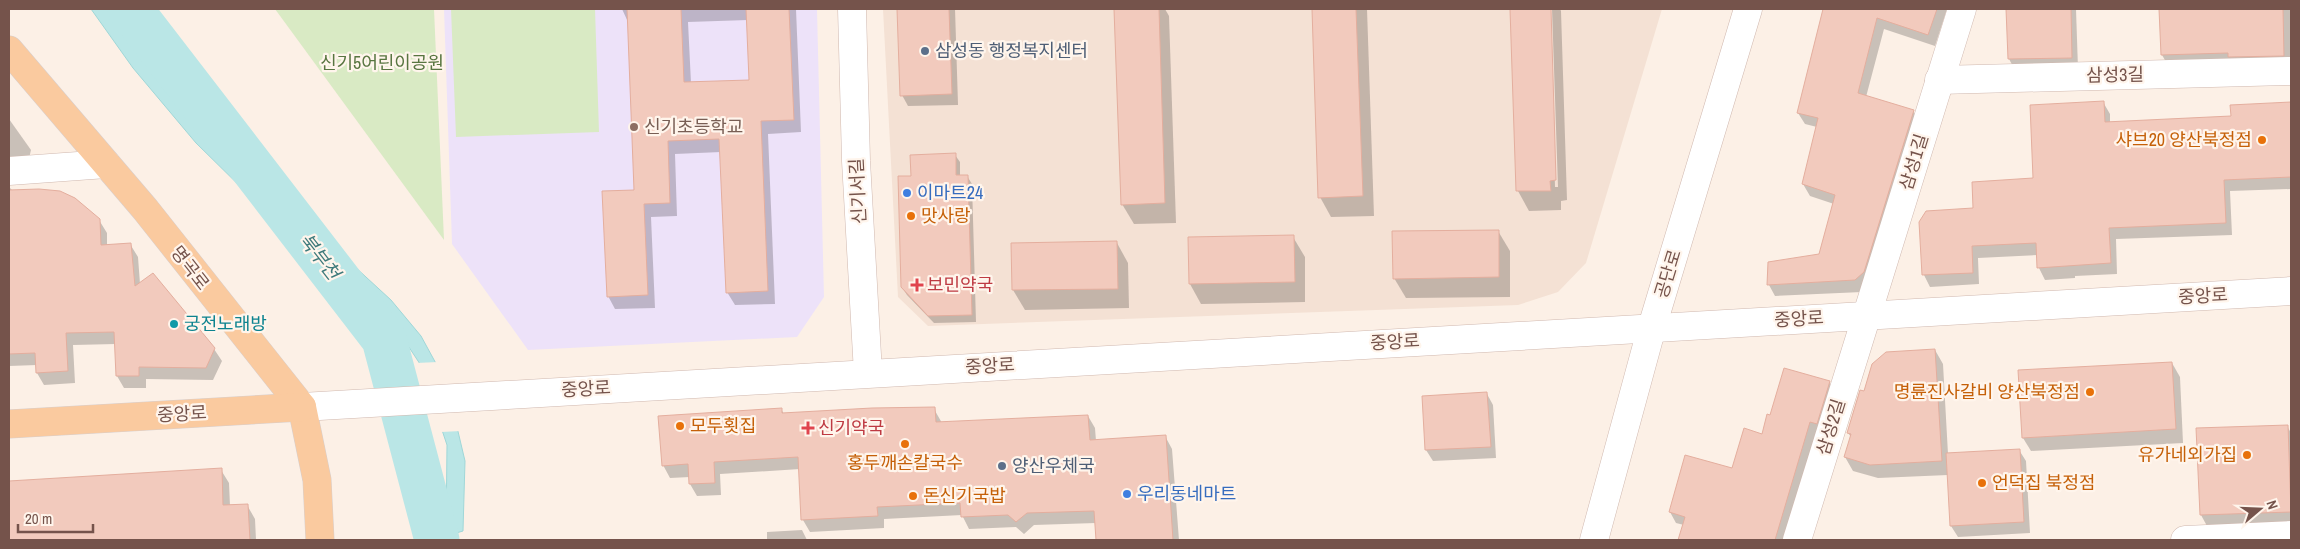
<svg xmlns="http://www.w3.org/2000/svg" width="2300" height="549" viewBox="0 0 2300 549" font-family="'Archivo Narrow','Noto Sans KR',sans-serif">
<rect width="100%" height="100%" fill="#fcf0e6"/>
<polygon fill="#f4e1d4" points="883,9 1662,9 1586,263 1558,292 1518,305 928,326 898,297"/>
<polygon fill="#ede2f9" points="444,9 817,9 824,297 797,337 528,350 452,244"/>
<g fill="#d9eac4">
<polygon points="275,9 434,9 444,240"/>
<polygon points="451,9 595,9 599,132 456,137"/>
</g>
<polygon fill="#bae6e6" stroke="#a0d7d8" points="91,9 124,9 171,80 233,157 276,202 354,266 391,300 421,336 439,369 456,423 465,461 463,531 446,536 447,445 420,364 397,329 367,290 335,266 309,254 196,143 133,68"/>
<polygon fill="#fcf0e6" points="438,362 441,368 461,431 441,432 416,363"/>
<g fill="#0003" fill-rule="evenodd">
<path d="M 622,9 L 796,9 L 801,132 L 768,134 L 775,304 L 735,305 L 727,292 L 721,152 L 675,154 L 677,216 L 651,217 L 655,308 L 615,309 L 608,296 L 635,191 L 628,22 ZM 748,20 L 750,82 L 691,83 L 688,22 Z"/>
<polygon points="898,9 955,9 958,105 908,106 902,95"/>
<polygon points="1116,9 1165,9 1169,16 1176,223 1134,224 1122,204"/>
<polygon points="1313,9 1367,9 1374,216 1331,217 1320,197"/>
<polygon points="1512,9 1550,9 1555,187 1558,187 1552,9 1560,9 1561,11 1567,200 1561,201 1561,210 1529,211 1518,191"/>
<polygon points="1824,9 1947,9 1935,46 1884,29 1866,97 1913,111 1920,123 1862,292 1775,296 1769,285 1820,255 1834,204 1810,196 1803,184 1817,127 1805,124 1798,113"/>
<polygon points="2007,9 2076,9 2078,69 2015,70 2009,59"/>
<polygon points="2161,9 2291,9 2291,67 2169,67 2162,55"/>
<polygon points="2103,102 2110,114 2110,123 2232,117 2232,106 2291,104 2291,189 2230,191 2232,235 2116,239 2117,274 2075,276 2075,278 2045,280 2039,268 2038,255 1978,258 1979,284 1930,287 1924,275 1921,222 1975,209 2035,180"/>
<polygon points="9,119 31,150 27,167 9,170"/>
<polygon points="955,155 960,162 960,177 967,176 972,184 976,322 934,323 907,295 902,287 912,177"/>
<polygon points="9,187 13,191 99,220 107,233 107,246 130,244 138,257 140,284 214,349 222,361 213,380 146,379 146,388 124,388 117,376 116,344 73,345 75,383 44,385 37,373 37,365 9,366"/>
<polygon points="1498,231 1510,251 1510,297 1406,298 1394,278"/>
<polygon points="1293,237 1305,257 1305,302 1201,304 1190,284"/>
<polygon points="1117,243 1128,263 1129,308 1025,310 1013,290 1012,244"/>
<polygon points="1935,350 1943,364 1948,454 2019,450 2026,461 2030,533 1958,537 1951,526 1948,475 1878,478 1853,471 1845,457 1851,437 1848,433 1865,392"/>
<polygon points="2172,363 2180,377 2183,443 2031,451 2023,438"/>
<polygon points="1829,382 1835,392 1822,434 1816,432 1783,540 1679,540 1684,525 1676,523 1670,512 1733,470 1763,435 1771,416"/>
<polygon points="1487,394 1493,405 1496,458 1433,461 1426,450"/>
<polygon points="781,409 784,414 934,409 942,423 1088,416 1095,428 1096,441 1165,436 1172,449 1179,540 1097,540 1096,523 1034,525 1024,534 1016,527 969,529 962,515 884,519 884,528 810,532 803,520 800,469 720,474 721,495 697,496 690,484 690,477 670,478 663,465"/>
<polygon points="2287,426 2291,433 2291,523 2207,526 2201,515 2197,430"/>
<polygon points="221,470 229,483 230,506 247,505 255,519 256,540 9,540 9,482"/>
<polygon points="802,530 807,540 767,540 767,532"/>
</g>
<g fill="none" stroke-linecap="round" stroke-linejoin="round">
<polyline stroke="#bae6e6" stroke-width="45" points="130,9 384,339 437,540"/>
</g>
<g fill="#f2cabd" stroke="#e4ae9e">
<polygon points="627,9 681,9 684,82 749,80 746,9 789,9 794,120 761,121 768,291 726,293 719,139 668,141 670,203 644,204 648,295 607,297 602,191 634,190"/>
<polygon points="897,9 949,9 952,94 900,96"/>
<polygon points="1114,9 1159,9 1165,203 1121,205"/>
<polygon points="1312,9 1356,9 1363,196 1318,198"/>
<polygon points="1510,9 1551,9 1556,180 1550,181 1551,191 1516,191"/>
<polygon points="1823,9 1937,9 1928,35 1877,18 1858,93 1914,110 1864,272 1855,280 1767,285 1768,262 1819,254 1835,195 1802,184 1818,118 1797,113"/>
<polygon points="2006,9 2071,9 2072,58 2008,59"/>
<polygon points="2159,9 2283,9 2284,56 2228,57 2228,53 2161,55"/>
<polygon points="2104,101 2105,122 2231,116 2230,105 2291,102 2291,177 2224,180 2226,223 2109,228 2111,263 2037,268 2036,243 1972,246 1973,273 1922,275 1919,222 1926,211 1973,208 1972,182 2033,178 2030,105"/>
<polygon points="956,153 956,175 968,175 972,315 928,316 901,287 898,176 911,176 910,155"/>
<polygon points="39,189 60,191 75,198 100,219 101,245 131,243 135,286 153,273 215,348 206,368 139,367 139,376 116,376 114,332 66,333 68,371 36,373 35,353 9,354 9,190"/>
<polygon points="1499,230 1499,277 1393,279 1392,231"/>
<polygon points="1294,235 1295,282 1189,284 1188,237"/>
<polygon points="1117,241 1118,289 1012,290 1011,243"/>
<polygon points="1935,349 1942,461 1870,465 1844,457 1851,434 1847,433 1860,390 1864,391 1872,364 1886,352"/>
<polygon points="2172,362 2176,429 2022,438 2018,370"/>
<polygon points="1784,368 1830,381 1817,424 1810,422 1775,540 1678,540 1685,517 1669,512 1685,455 1732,468 1744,428 1762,434 1767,414 1770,415"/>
<polygon points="1487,392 1491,447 1425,450 1422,396"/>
<polygon points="935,407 936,422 1088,415 1090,440 1166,435 1173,540 1096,540 1094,511 1027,513 1016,522 1008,515 961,517 960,503 877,507 878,516 801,520 798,457 714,462 715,483 689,484 688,464 662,466 658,416 782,408 782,413 872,408"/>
<polygon points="2288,425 2291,512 2200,515 2196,428"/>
<polygon points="2020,449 2024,522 1950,526 1946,453"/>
<polygon points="222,468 223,505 248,504 250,540 9,540 9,481"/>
</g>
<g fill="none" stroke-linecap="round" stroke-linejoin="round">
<g stroke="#d0b8af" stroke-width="29">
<g id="minor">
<polyline points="852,9 856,161 868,373"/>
<polyline points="1939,80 2291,71"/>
<polyline points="9,171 106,164"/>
<polyline points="302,407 2291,291"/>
<polyline points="1594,540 1652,327 1748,9"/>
<polyline points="1797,540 1962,9"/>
<polyline points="2185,540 2291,535"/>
</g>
</g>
<g stroke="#d8cfcd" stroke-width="29">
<g id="major">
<polyline points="9,50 145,209 302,407 317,480 320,540"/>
<polyline points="9,424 302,407"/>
</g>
</g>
<use href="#minor" stroke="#fff" stroke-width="28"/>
<use href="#major" stroke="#faca9f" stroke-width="28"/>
</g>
<g fill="#5c6f8a" stroke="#fff5ec" stroke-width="2">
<circle cx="925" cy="51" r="5"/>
<circle cx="1002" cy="466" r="5"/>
</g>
<circle fill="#8d6e63" stroke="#fff5ec" stroke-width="2" cx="634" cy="127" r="5"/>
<g fill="#e8710a" stroke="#fff5ec" stroke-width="2">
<circle cx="2262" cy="140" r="5"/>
<circle cx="911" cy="216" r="5"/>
<circle cx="2090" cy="392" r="5"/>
<circle cx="680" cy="426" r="5"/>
<circle cx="905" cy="444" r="5"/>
<circle cx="2247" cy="455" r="5"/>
<circle cx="1982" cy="483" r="5"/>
<circle cx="913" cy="496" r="5"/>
</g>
<g fill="#3f7fe0" stroke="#fff5ec" stroke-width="2">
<circle cx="907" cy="193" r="5"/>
<circle cx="1127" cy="494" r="5"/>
</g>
<g fill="#e0444e" stroke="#fff5ec" stroke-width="2">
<path d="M914.5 277.5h5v5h5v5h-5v5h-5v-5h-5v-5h5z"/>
<path d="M805.5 420.5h5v5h5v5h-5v5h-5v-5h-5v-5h5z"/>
</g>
<circle fill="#0f9aa8" stroke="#fff5ec" stroke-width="2" cx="174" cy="324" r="5"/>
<g text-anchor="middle" stroke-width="4.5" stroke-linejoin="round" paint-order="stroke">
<g font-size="18" fill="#4e5e75" stroke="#fff5ec" text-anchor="start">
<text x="935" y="57">삼성동 행정복지센터</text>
<text x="1012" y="472">양산우체국</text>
</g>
<g font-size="18" fill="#587540" stroke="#fff5ec">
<text x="382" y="69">신기5어린이공원</text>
</g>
<g font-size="18" fill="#75534b" stroke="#fff5ec">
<text transform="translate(2115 75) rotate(-1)" y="6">삼성3길</text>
<text transform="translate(1914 162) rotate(-73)" y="6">삼성1길</text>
<text transform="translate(858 191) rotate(-93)" y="6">신기서길</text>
<text transform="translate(190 268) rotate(52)" y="6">명곡로</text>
<text transform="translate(1668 274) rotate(-73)" y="6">공단로</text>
<text transform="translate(2203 296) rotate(-3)" y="6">중앙로</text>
<text transform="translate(1799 319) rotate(-3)" y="6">중앙로</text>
<text transform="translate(1395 342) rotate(-3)" y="6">중앙로</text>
<text transform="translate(990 366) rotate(-3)" y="6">중앙로</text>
<text transform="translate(586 389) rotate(-3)" y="6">중앙로</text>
<text transform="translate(182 414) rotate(-3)" y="6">중앙로</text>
<text transform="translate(1831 427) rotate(-73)" y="6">삼성2길</text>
</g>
<g font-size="18" fill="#785e54" stroke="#fff5ec" text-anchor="start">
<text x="644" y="133">신기초등학교</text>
</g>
<g font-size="18" fill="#c56008" stroke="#fff5ec" text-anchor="start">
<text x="2252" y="146" text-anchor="end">샤브20 양산북정점</text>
<text x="921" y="222">맛사랑</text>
<text x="2080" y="398" text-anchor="end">명륜진사갈비 양산북정점</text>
<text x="690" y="432">모두횟집</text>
<text x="2237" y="461" text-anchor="end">유가네외가집</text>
<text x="905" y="469" text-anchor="middle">홍두깨손칼국수</text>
<text x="1992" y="489">언덕집 북정점</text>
<text x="923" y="502">돈신기국밥</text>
</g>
<g font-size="18" fill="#366cbe" stroke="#fff5ec" text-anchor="start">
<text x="917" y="199">이마트24</text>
<text x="1137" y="500">우리동네마트</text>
</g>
<g font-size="18" fill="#be3a42" stroke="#fff5ec" text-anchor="start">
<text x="927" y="291">보민약국</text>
<text x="818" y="434">신기약국</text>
</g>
<g font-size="18" fill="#0d838f" stroke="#fff5ec" text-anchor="start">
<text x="184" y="330">궁전노래방</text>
</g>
<g font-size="19" font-style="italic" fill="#3e7a7b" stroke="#fff5ec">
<text transform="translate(320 256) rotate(52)" y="7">북부천</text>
</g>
</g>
<rect width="2300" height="549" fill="none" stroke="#75534b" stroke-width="20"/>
<g transform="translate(2260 509) rotate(71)" stroke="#fff5ec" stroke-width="4" paint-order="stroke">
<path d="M0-4L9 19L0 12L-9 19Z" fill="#75534b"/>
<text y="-8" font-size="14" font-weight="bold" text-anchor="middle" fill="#75534b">N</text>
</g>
<path d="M18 524v8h75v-8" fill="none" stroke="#75534b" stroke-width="2.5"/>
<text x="25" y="524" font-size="15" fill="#75534b" stroke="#fff5ec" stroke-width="4" paint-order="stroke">20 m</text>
</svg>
